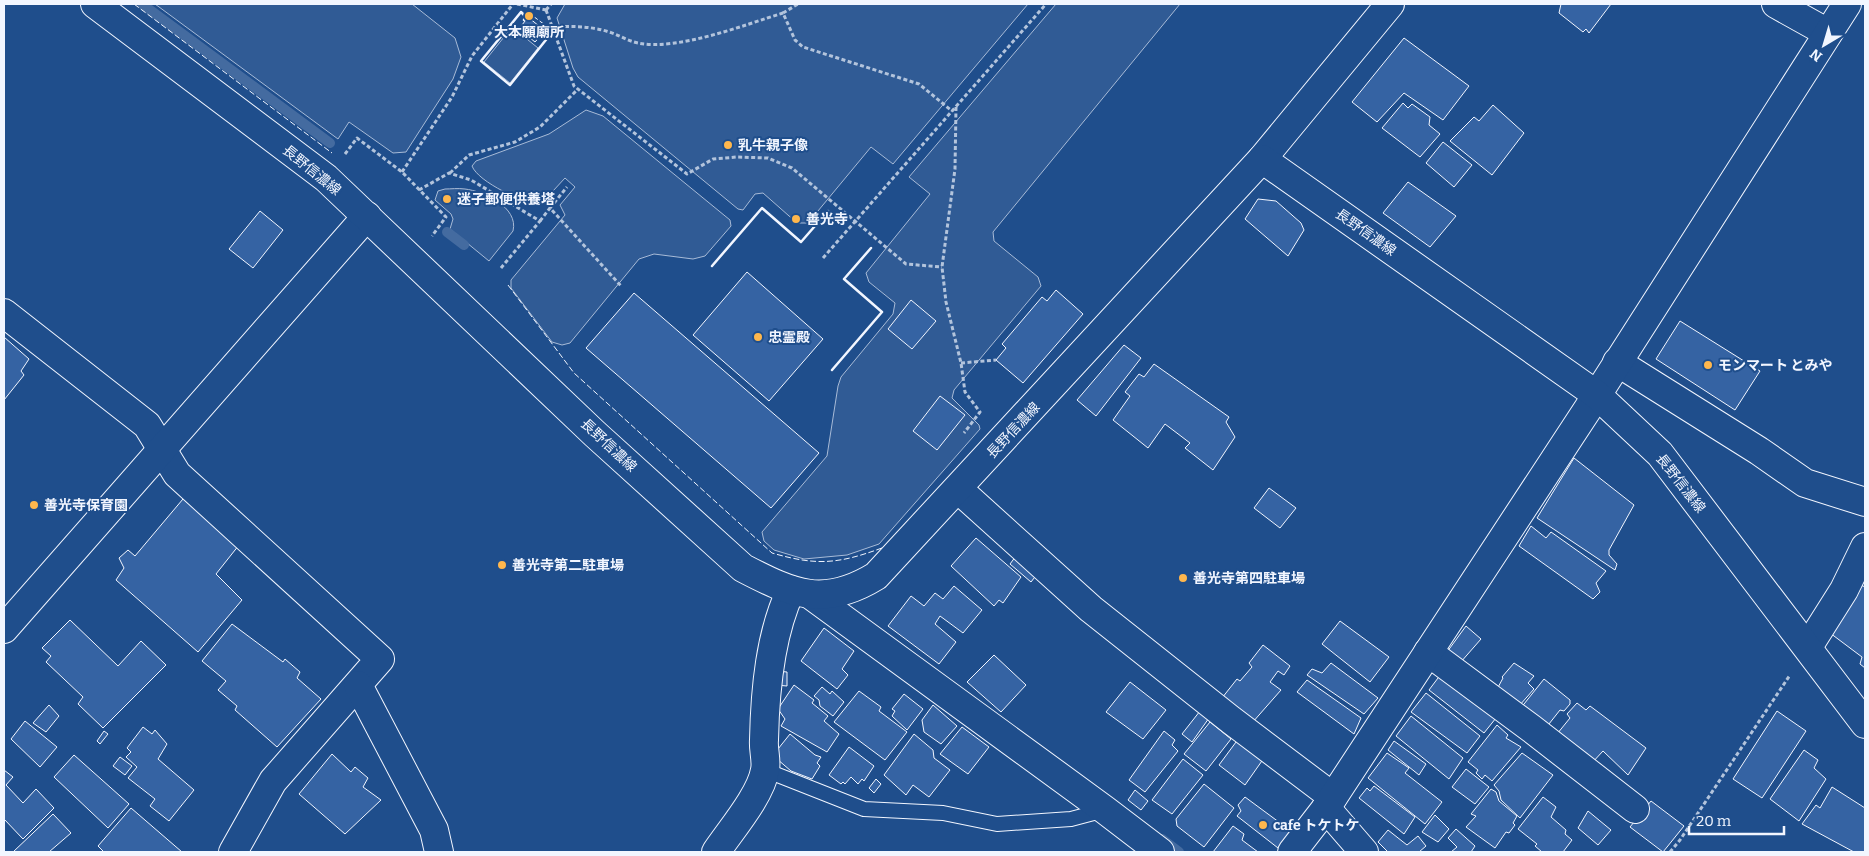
<svg xmlns="http://www.w3.org/2000/svg" width="1869" height="856" viewBox="0 0 1869 856" font-family="Bitter,'Noto Sans JP',serif">
<rect width="100%" height="100%" fill="#1f4e8c"/>
<g fill="#305b95" stroke="#a8bbd7">
<polygon points="155,4 412,4 455,38 461,57 453,79 406,152 393,153 349,122 338,139"/>
<polygon points="565,4 1028,4 893,164 871,147 808,223 797,223 763,193 755,194 743,210 738,209 578,77 573,68 557,18"/>
<polygon points="1056,4 1180,4 993,232 994,241 1038,277 1041,286 954,390 952,398 979,425 980,429 879,544 847,555 804,559 774,550 764,541 762,532 827,456 838,386 841,377 893,314 895,303 869,282 866,273 930,194 909,177"/>
<polygon points="512,27 538,48 510,83 484,62"/>
<path d="M 586,110 L 603,116 L 730,220 L 731,226 L 705,256 L 693,259 L 654,254 L 639,259 L 570,343 L 562,345 L 552,342 L 511,288 L 511,280 L 565,215 L 560,205 L 575,187 L 565,178 L 541,204 C 525,204 478,182 472,166 L 476,161 L 549,134 Z"/>
<path d="M 445,189 C 451,189 458,188 465,189 C 483,191 519,207 513,231 L 489,261 L 450,229 L 453,219 L 451,214 L 435,200 L 438,191 Z"/>
</g>
<g fill="none" stroke-linecap="round" stroke-linejoin="round">
<g stroke="#446ba0" stroke-width="10">
<polyline points="142,4 330,143"/>
<polyline points="447,232 464,245"/>
<polyline points="1162,839 1179,852"/>
</g>
</g>
<g fill="#3563a3" stroke="#f2f6ff">
<polygon points="1561,4 1611,4 1589,33 1586,29 1583,32 1559,13"/>
<polygon points="528,17 545,31 535,42 519,29"/>
<polygon points="1404,38 1469,86 1443,120 1404,93 1377,122 1352,102"/>
<polygon points="1403,103 1408,108 1412,104 1430,117 1429,125 1440,134 1420,157 1382,128"/>
<polygon points="1493,105 1524,133 1492,175 1450,141 1474,117 1479,121"/>
<polygon points="1443,142 1472,165 1454,187 1426,163"/>
<polygon points="1408,182 1456,216 1430,247 1383,213"/>
<polygon points="1258,199 1276,201 1301,223 1304,230 1288,256 1245,219"/>
<polygon points="260,211 283,230 253,268 229,249"/>
<polygon points="747,272 823,339 769,401 693,335"/>
<polygon points="1056,290 1083,314 1023,383 996,360 1006,348 1002,344 1042,297 1047,301"/>
<polygon points="634,293 819,453 771,508 586,348"/>
<polygon points="911,300 936,321 912,349 888,329"/>
<polygon points="1680,321 1760,371 1735,410 1656,359"/>
<polygon points="4,337 29,359 21,371 24,375 4,400"/>
<polygon points="1124,345 1141,358 1096,416 1077,400"/>
<polygon points="1154,364 1229,417 1226,422 1235,437 1213,470 1185,448 1190,443 1165,424 1148,448 1113,420 1130,396 1125,392 1139,374 1144,377"/>
<polygon points="940,396 965,415 937,450 913,431"/>
<polygon points="1574,458 1634,505 1609,550 1609,555 1617,564 1615,570 1537,518"/>
<polygon points="1269,488 1296,508 1280,528 1254,508"/>
<polygon points="183,499 239,545 216,574 242,600 198,652 116,580 124,568 119,558 128,550 135,556"/>
<polygon points="1531,526 1546,538 1551,532 1606,571 1596,583 1600,592 1593,599 1519,546"/>
<polygon points="976,538 1021,577 1003,603 999,600 994,606 951,566"/>
<polygon points="1016,556 1038,573 1031,582 1010,564"/>
<polygon points="1861,585 1865,587 1865,668 1860,664 1862,657 1830,633"/>
<polygon points="954,586 982,610 963,633 940,616 935,624 956,642 939,664 888,626 911,596 924,606 935,593 943,599"/>
<polygon points="70,620 118,666 141,641 166,665 103,728 78,704 83,697 46,662 51,656 42,648"/>
<polygon points="1340,621 1389,657 1370,682 1322,644"/>
<polygon points="232,624 283,662 285,659 300,672 297,678 321,699 277,747 235,710 237,706 218,690 226,681 202,661"/>
<polygon points="1466,626 1481,639 1460,663 1447,652"/>
<polygon points="824,628 854,651 842,669 848,675 837,689 801,661"/>
<polygon points="1263,645 1290,666 1284,675 1278,671 1270,682 1281,690 1252,723 1222,698 1237,679 1240,681 1252,667 1249,663"/>
<polygon points="994,655 1026,685 1001,712 967,682"/>
<polygon points="1331,663 1378,698 1364,714 1307,675 1312,669 1322,673"/>
<polygon points="1514,663 1534,676 1528,683 1534,689 1519,706 1496,691 1503,678 1502,677"/>
<polygon points="1444,670 1500,713 1484,733 1429,690"/>
<polygon points="777,671 787,672 787,686 776,685"/>
<polygon points="1544,679 1570,700 1570,704 1564,711 1560,710 1545,729 1520,709"/>
<polygon points="1307,680 1361,718 1354,734 1297,692"/>
<polygon points="1130,682 1166,710 1143,739 1106,712"/>
<polygon points="794,685 814,700 812,703 828,716 824,721 839,734 827,752 781,726 785,719 778,709"/>
<polygon points="822,687 830,694 832,691 844,702 833,716 820,706 819,700 814,696"/>
<polygon points="859,691 881,707 879,711 907,732 885,760 834,722"/>
<polygon points="1426,693 1480,736 1467,753 1411,712"/>
<polygon points="904,694 923,709 907,730 892,716 895,711 892,709"/>
<polygon points="1577,703 1586,710 1590,706 1646,748 1628,775 1603,751 1591,764 1557,734 1570,718 1567,714"/>
<polygon points="49,705 59,716 46,732 33,723"/>
<polygon points="933,705 957,726 941,744 924,732 922,720"/>
<polygon points="1200,711 1209,718 1192,742 1182,734"/>
<polygon points="1777,711 1806,731 1762,798 1733,779"/>
<polygon points="1411,716 1463,758 1449,779 1396,736"/>
<polygon points="25,721 57,747 40,767 11,739"/>
<polygon points="1210,722 1231,739 1206,771 1184,754"/>
<polygon points="1497,725 1508,735 1506,738 1521,747 1492,781 1485,775 1482,779 1476,773 1478,770 1468,762"/>
<polygon points="143,727 152,734 155,730 167,744 158,759 194,790 169,821 150,806 155,799 128,778 137,767 126,757 131,752 127,748"/>
<polygon points="962,727 989,747 968,774 940,754"/>
<polygon points="104,731 108,734 100,744 97,741"/>
<polygon points="1164,731 1175,740 1172,745 1178,751 1145,792 1129,780"/>
<polygon points="790,734 815,755 821,757 817,763 820,766 812,779 791,771 777,759 778,749"/>
<polygon points="914,734 933,750 934,758 950,770 929,797 913,785 906,795 884,775"/>
<polygon points="1239,738 1264,758 1245,785 1219,765"/>
<polygon points="1394,741 1426,764 1419,775 1388,750"/>
<polygon points="849,747 874,766 864,781 862,779 858,784 851,777 845,784 843,782 841,784 829,775"/>
<polygon points="1804,750 1818,760 1814,768 1826,779 1799,821 1770,799"/>
<polygon points="1387,753 1409,768 1405,773 1442,802 1425,824 1368,778"/>
<polygon points="1522,753 1553,775 1520,818 1501,800 1499,791 1494,785"/>
<polygon points="332,754 351,772 355,767 368,778 363,787 381,800 345,834 299,794"/>
<polygon points="74,755 129,804 108,828 54,777"/>
<polygon points="120,757 132,766 125,775 113,766"/>
<polygon points="1183,759 1203,775 1172,814 1152,800"/>
<polygon points="1466,769 1489,787 1475,804 1452,787"/>
<polygon points="4,770 13,777 6,785 23,803 36,789 54,808 23,839 4,819"/>
<polygon points="876,779 881,784 874,793 869,788"/>
<polygon points="1204,784 1234,808 1204,847 1177,826 1176,819"/>
<polygon points="1374,786 1415,817 1404,834 1359,798 1367,788 1370,791"/>
<polygon points="1832,787 1865,808 1865,852 1854,852 1802,824 1816,805 1820,808"/>
<polygon points="1491,789 1496,792 1499,801 1517,816 1513,823 1515,825 1509,833 1506,832 1495,848 1466,827 1476,816 1471,814"/>
<polygon points="1135,790 1148,801 1141,810 1128,800"/>
<polygon points="1245,797 1291,831 1278,848 1237,816 1241,811 1238,805"/>
<polygon points="1543,797 1556,807 1551,817 1566,830 1565,834 1572,840 1563,852 1542,852 1535,846 1537,844 1518,829"/>
<polygon points="1651,801 1684,826 1663,852 1630,827"/>
<polygon points="131,808 182,852 104,852 98,846"/>
<polygon points="1588,811 1611,830 1598,845 1578,828"/>
<polygon points="53,814 71,833 49,852 13,852"/>
<polygon points="1435,815 1449,829 1438,842 1422,832"/>
<polygon points="1233,826 1244,834 1242,840 1258,852 1213,852"/>
<polygon points="1456,829 1475,846 1471,852 1451,852 1457,847 1448,838"/>
<polygon points="1388,830 1407,845 1418,836 1426,846 1419,852 1388,852 1378,842"/>
</g>
<g fill="none" stroke-linecap="round" stroke-linejoin="round">
<g stroke="#f2f6ff" stroke-width="16">
<polyline id="service" points="765,770 864,809 943,813 997,824 1071,819 1105,810"/>
</g>
<g stroke="#f2f6ff" stroke-width="30">
<g id="minor">
<polyline points="1776,4 1828,33"/>
<polyline points="4,313 147,425 177,474 380,659 273,781 233,852"/>
<polyline points="1617,362 1759,451 1805,483 1865,502"/>
<polyline points="958,489 1091,609 1231,720 1333,797"/>
<polyline points="812,596 1105,810 1160,852"/>
<polyline points="1808,647 1844,590 1865,547"/>
<polyline points="1428,652 1532,729 1635,809"/>
<polyline points="358,685 434,830 439,852"/>
<polyline points="1326,808 1364,852"/>
<path d="M 716,852 C 730,831 761,795 765,770 C 767,761 763,749 764,740 C 765,690 770,634 791,590"/>
<polyline points="1292,852 1326,808 1597,395 1847,4"/>
</g>
</g>
<g stroke="#f2f6ff" stroke-width="30">
<g id="tertiary">
<polyline points="1262,159 1390,4"/>
<polyline points="4,629 367,216"/>
</g>
</g>
<g stroke="#f2f6ff" stroke-width="30">
<path id="primary" d="M 95,4 L 326,178 L 595,434 L 743,568 C 793,594 824,608 876,576 L 1262,159 L 1597,395 L 1660,454 L 1865,724"/>
</g>
<g stroke="#b3c4dc" stroke-width="3" stroke-dasharray="4 2.5" stroke-linecap="butt">
<polyline points="517,4 546,10"/>
<polyline points="546,10 574,86 687,174 713,159 737,157 768,158 792,168 906,264 942,267"/>
<polyline points="546,10 551,4"/>
<polyline points="783,13 798,4"/>
<path d="M 552,27 C 571,26 591,26 609,32 C 619,35 628,41 638,43 C 678,51 744,25 783,13 L 795,40 L 803,47 L 919,84 L 952,111"/>
<polyline points="956,107 955,169 942,267 946,302 961,363 965,392 980,412 964,433"/>
<polyline points="345,154 357,138 402,172 446,217 432,236"/>
<polyline points="402,172 452,97 472,56 513,4"/>
<polyline points="450,173 469,155 515,142 540,127 578,89"/>
<polyline points="419,190 449,173 471,180 540,221 501,268"/>
<polyline points="550,208 567,187"/>
<polyline points="540,221 550,208 621,286"/>
<polyline points="823,258 1046,4"/>
<polyline points="961,363 996,360"/>
<polyline points="1670,852 1680,840 1790,675"/>
</g>
<use href="#service" stroke="#1f4e8c" stroke-width="14"/>
<use href="#minor" stroke="#1f4e8c" stroke-width="28"/>
<use href="#tertiary" stroke="#1f4e8c" stroke-width="28"/>
<use href="#primary" stroke="#1f4e8c" stroke-width="28"/>
<g stroke="#f2f6ff" stroke-width="1" stroke-dasharray="6 2.5" stroke-linecap="butt">
<polyline points="134,4 332,153"/>
<polyline points="527,16 529,13 549,28 546,32"/>
<path d="M 508,285 L 574,373 L 772,553 C 817,566 838,564 882,548"/>
</g>
<g stroke="#f2f6ff" stroke-width="2.5">
<polyline points="524,20 526,17 521,12 481,61 510,85 549,36 545,32 542,36"/>
<polyline points="712,266 762,208 801,242 828,211"/>
<polyline points="832,370 882,312 844,279 871,248"/>
</g>
</g>
<g fill="#ffb74d" stroke="#1f4e8c" stroke-width="2">
<circle cx="529" cy="16" r="5"/>
<circle cx="728" cy="145" r="5"/>
<circle cx="447" cy="199" r="5"/>
<circle cx="796" cy="219" r="5"/>
<circle cx="758" cy="337" r="5"/>
<circle cx="1708" cy="365" r="5"/>
<circle cx="34" cy="505" r="5"/>
<circle cx="502" cy="565" r="5"/>
<circle cx="1183" cy="578" r="5"/>
<circle cx="1263" cy="825" r="5"/>
</g>
<g text-anchor="middle" stroke-width="4" stroke-linejoin="round" paint-order="stroke">
<g font-size="14" font-weight="bold" fill="#f2f6ff" stroke="#1f4e8c" text-anchor="start">
<text x="529" y="37" text-anchor="middle">大本願廟所</text>
<text x="738" y="150">乳牛親子像</text>
<text x="457" y="204">迷子郵便供養塔</text>
<text x="806" y="224">善光寺</text>
<text x="768" y="342">忠霊殿</text>
<text x="1718" y="370">モンマート とみや</text>
<text x="44" y="510">善光寺保育園</text>
<text x="512" y="570">善光寺第二駐車場</text>
<text x="1193" y="583">善光寺第四駐車場</text>
<text x="1273" y="830">cafe トケトケ</text>
</g>
<g font-size="14" fill="#f2f6ff" stroke="#1f4e8c">
<text transform="translate(312 170) rotate(39)" y="5">長野信濃線</text>
<text transform="translate(1366 232) rotate(35)" y="5">長野信濃線</text>
<text transform="translate(1013 430) rotate(-47)" y="5">長野信濃線</text>
<text transform="translate(609 445) rotate(43)" y="5">長野信濃線</text>
<text transform="translate(1681 483) rotate(52)" y="5">長野信濃線</text>
</g>
</g>
<rect width="1869" height="856" fill="none" stroke="#f2f6ff" stroke-width="10"/>
<g transform="translate(1824 45) rotate(218)" stroke="#1f4e8c" stroke-width="4" paint-order="stroke">
<path d="M0-4L9 19L0 12L-9 19Z" fill="#f2f6ff"/>
<text y="-8" font-size="14" font-weight="bold" text-anchor="middle" fill="#f2f6ff">N</text>
</g>
<path d="M1689 826v8h95v-8" fill="none" stroke="#f2f6ff" stroke-width="2.5"/>
<text x="1696" y="826" font-size="15" fill="#f2f6ff" stroke="#1f4e8c" stroke-width="4" paint-order="stroke">20 m</text>
</svg>
